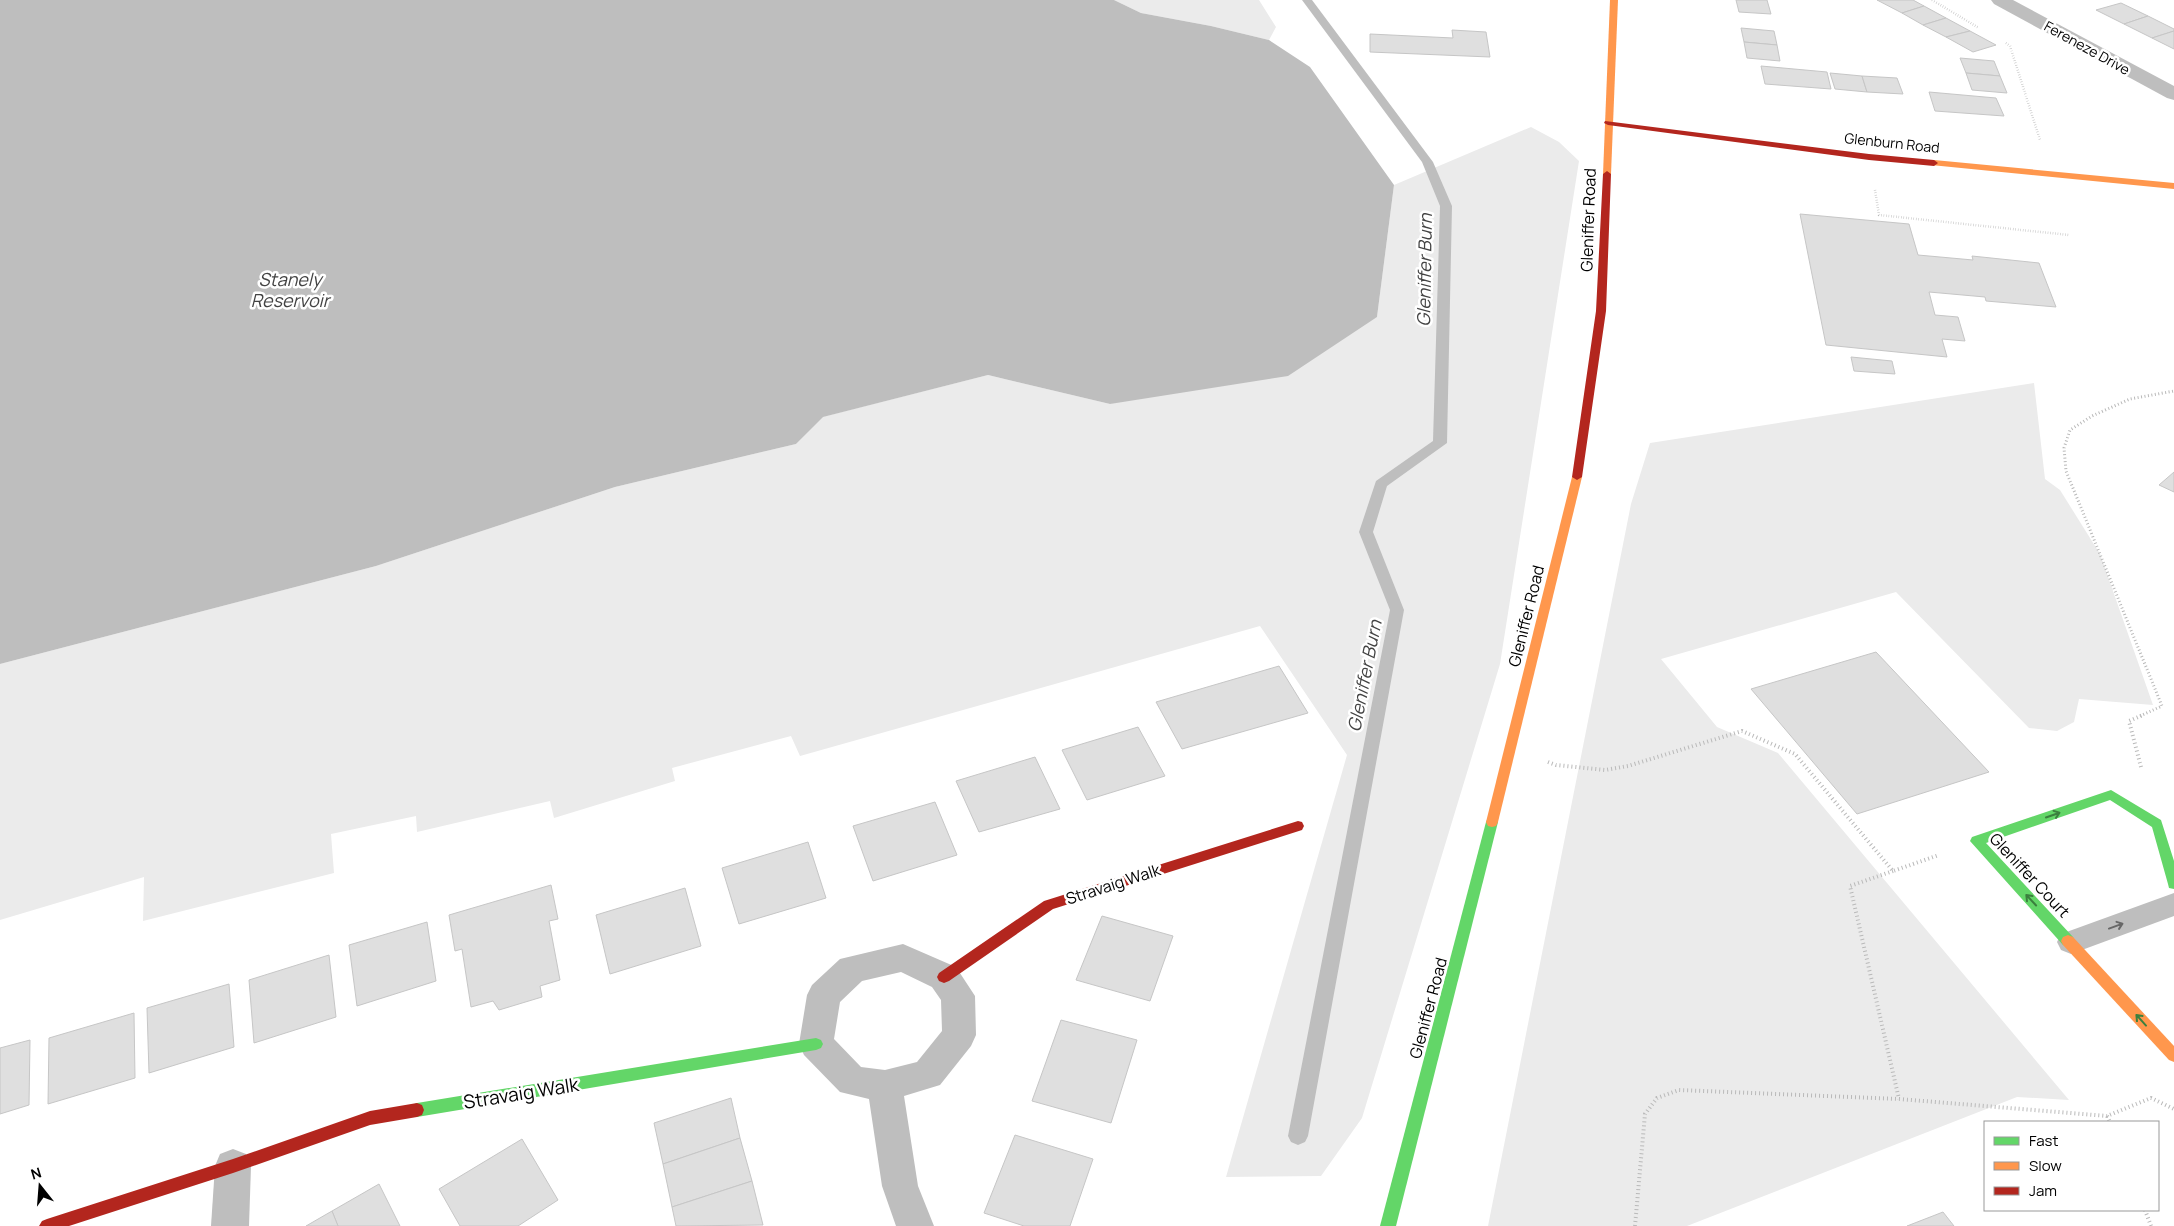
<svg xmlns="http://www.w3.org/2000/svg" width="2174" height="1226" viewBox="0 0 2174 1226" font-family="Manrope,sans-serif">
<rect width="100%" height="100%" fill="#fff"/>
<g fill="#ebebeb">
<polygon points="1114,0 1259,0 1276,27 1269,40 1211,26 1141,13"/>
<polygon points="1531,127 1559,142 1579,161 1500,664 1362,1118 1321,1176 1226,1177 1347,755 1260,626 800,756 791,736 672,768 675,781 554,818 550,801 417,832 416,816 331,834 334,873 143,921 144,877 0,920 0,664 376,566 615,487 796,444 822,417 988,375 1110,404 1377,317 1394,185"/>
<polygon points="2034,383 2045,479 2060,490 2100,554 2153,705 2079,699 2074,722 2057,731 2029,728 1896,592 1661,659 1717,727 1778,753 2069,1100 2017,1097 1687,1226 1488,1226 1631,504 1650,443"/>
</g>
<polygon fill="#bebebe" points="0,0 1114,0 1141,13 1211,26 1269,40 1310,67 1394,185 1377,317 1288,376 1110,404 988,375 823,417 796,444 615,487 376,566 0,664"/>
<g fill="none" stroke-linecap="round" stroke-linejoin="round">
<polygon fill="#bebebe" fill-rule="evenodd" points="1302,0 1312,0 1433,162 1452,206 1447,443 1387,486 1373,532 1404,610 1308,1136 1305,1142 1298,1145 1291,1142 1288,1136 1390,610 1359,532 1376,481 1433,441 1440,206 1422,162"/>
</g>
<g fill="#dfdfdf" stroke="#c6c6c6">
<polygon points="1736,0 1767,0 1771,14 1739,12"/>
<polygon points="1877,0 1913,0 1924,6 1902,13"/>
<polygon points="2121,3 2148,16 2124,24 2096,10"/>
<polygon points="1924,6 1946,18 1923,25 1902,13"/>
<polygon points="2148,16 2174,29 2174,31 2152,38 2124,24"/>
<polygon points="1946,18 1970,31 1946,37 1923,25"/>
<polygon points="1741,28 1774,31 1777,45 1744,42"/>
<polygon points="1452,30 1486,32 1490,57 1370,52 1370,34 1453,38"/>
<polygon points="1970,31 1996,45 1973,52 1946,37"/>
<polygon points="2174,31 2174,49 2152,38"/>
<polygon points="1744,42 1777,45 1780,61 1747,58"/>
<polygon points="1960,58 1994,61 2000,76 1966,73"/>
<polygon points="1761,66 1827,72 1831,89 1765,84"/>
<polygon points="1830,73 1862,76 1867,92 1835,89"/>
<polygon points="1966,73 2000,76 2007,93 1972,90"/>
<polygon points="1862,76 1897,78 1903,94 1867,92"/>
<polygon points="1929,92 1996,98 2004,116 1935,111"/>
<polygon points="1800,214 1909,224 1918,255 1973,260 1972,256 2039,263 2056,307 1986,301 1985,297 1929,292 1935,315 1958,317 1965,341 1942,339 1947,357 1826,345"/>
<polygon points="1851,357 1892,361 1895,374 1854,371"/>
<polygon points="2174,472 2174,492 2159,485"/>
<polygon points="1876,652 1989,772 1857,814 1751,689"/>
<polygon points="1279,666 1308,713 1182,749 1156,702"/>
<polygon points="1138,727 1165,776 1087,800 1062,750"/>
<polygon points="1035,757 1060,809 979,832 956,781"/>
<polygon points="935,802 957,855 873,881 853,826"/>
<polygon points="808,842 826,898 739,924 722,868"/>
<polygon points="551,885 558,919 549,921 560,980 540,986 542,997 499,1010 493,1001 471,1007 462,949 455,951 449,915"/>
<polygon points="685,888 701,946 610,974 596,915"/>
<polygon points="1102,916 1173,936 1150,1001 1076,980"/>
<polygon points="427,922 436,981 357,1006 349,945"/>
<polygon points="329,955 336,1017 254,1043 249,980"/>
<polygon points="229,984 234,1047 149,1073 147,1008"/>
<polygon points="134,1013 135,1078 48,1104 49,1038"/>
<polygon points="1061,1020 1137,1040 1111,1123 1032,1101"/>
<polygon points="30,1040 29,1105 0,1114 0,1048"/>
<polygon points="731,1098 740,1138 663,1164 654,1123"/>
<polygon points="1015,1135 1093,1159 1070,1226 1024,1226 984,1213"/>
<polygon points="740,1138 752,1181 672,1207 663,1164"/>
<polygon points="522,1139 558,1200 518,1226 460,1226 439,1189"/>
<polygon points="752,1181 763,1225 676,1226 672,1207"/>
<polygon points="379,1184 400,1226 338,1226 332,1211"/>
<polygon points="332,1211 338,1226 306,1226"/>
<polygon points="1943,1212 1954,1226 1907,1226"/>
</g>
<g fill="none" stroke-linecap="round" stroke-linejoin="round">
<g stroke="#b9b9b9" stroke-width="2.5" stroke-dasharray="0.5 2" stroke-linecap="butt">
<polyline points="1932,0 1979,28"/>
<polyline points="2006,43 2010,46 2040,140"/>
<polyline points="1875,190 1879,215 2069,235"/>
</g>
<polyline stroke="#b9b9b9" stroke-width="3" stroke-dasharray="1 2.5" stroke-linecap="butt" points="2140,716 2162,706 2066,471 2064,448 2070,430 2092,416 2130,399 2174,391"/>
<g stroke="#b9b9b9" stroke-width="4" stroke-dasharray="1 3" stroke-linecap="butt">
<polyline points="1548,762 1556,765 1605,770 1628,766 1742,731 1795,754 1893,871 1939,855"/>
<polyline points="2141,767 2129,721 2143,715"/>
<polyline points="1893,871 1850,886 1899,1099"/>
<polyline points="2107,1116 2110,1122"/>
<polyline points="2145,1210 2151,1226"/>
<polyline points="1635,1226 1645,1114 1657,1098 1679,1090 1899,1099 2107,1116 2151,1098 2174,1109"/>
</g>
<polygon fill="#bebebe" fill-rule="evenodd" points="2174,893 2174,916 2071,954 2061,950 2057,942 2061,934"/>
<g fill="#bebebe" fill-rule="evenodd">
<polygon points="1991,0 2013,0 2174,86 2174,100 2167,98 1994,4"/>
<path d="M 903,944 L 956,967 L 975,996 L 976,1035 L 971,1046 L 940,1085 L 904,1096 L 918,1186 L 934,1226 L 896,1226 L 882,1186 L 869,1099 L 840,1092 L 804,1055 L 799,1044 L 807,995 L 812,985 L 840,959 ZM 901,972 L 932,987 L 941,1000 L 942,1031 L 917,1062 L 885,1070 L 861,1067 L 834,1039 L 840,1002 L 862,981 Z"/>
<polygon points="233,1149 246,1154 251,1166 249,1226 211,1226 215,1166 220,1154"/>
</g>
<g fill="#63d668" fill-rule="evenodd">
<polygon points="2111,790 2161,820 2174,861 2174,889 2169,888 2168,884 2152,827 2110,800 1986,843 2073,937 2075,941 2073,945 2068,947 2063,945 1970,841 1972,837"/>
<polygon points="1492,817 1496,818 1498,822 1396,1226 1380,1226 1486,822 1488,818"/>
<polygon points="816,1038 821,1040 823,1044 821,1048 816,1050 417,1117 412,1115 410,1110 412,1105 417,1103"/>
</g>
<g fill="#ff974d" fill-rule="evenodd">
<polygon points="1610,0 1618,0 1611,174 1607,177 1603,174"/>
<polygon points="1934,160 2174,183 2174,189 1931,165 1931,161"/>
<polygon points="1577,474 1582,477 1498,822 1496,826 1492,827 1488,826 1486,822 1572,477"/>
<polygon points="2068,935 2073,937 2174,1046 2174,1062 2169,1060 2063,945 2061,941 2063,937"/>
</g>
<g fill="#b3261e" fill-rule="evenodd">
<polygon points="1605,121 1869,154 1934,160 1938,163 1934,166 1869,160 1608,125 1604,123"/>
<polygon points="1607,171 1611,174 1606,311 1582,477 1577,480 1572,477 1596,311 1603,174"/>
<polygon points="1298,821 1302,822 1304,826 1302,830 1053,909 949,981 944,983 939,981 937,977 939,973 1044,901"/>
<polygon points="417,1103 422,1105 424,1110 422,1115 417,1117 370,1125 233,1173 69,1226 39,1226 42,1221 47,1219 233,1159 370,1111"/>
</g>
</g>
<defs><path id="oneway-shaft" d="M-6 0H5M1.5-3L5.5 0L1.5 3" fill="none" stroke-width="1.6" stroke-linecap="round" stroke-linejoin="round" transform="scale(1.25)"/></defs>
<g stroke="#3b803e">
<use href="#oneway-shaft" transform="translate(2053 815) rotate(-19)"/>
<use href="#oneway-shaft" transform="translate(2031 900) rotate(-133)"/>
<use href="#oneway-shaft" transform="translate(2141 1020) rotate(-132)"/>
</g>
<use stroke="#686868" href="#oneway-shaft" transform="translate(2116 926) rotate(-20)"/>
<g text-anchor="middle" stroke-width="5" stroke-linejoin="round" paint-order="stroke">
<g font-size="14" fill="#000" stroke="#fff">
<text transform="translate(2087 48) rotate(29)" y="5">Fereneze Drive</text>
<text transform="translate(1892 143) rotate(6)" y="5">Glenburn Road</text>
</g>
<g font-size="16" fill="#000" stroke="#fff">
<text transform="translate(1588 220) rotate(-88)" y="6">Gleniffer Road</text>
<text transform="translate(1526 616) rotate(-76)" y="6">Gleniffer Road</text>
<text transform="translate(2030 875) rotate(47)" y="6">Gleniffer Court</text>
<text transform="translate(1113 884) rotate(-18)" y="6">Stravaig Walk</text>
<text transform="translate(1428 1008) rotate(-75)" y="6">Gleniffer Road</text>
</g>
<g font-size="18" font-style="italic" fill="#434343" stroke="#fff">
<text transform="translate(1425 270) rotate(-89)" y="6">Gleniffer Burn</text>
<text x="290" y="286">Stanely<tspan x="290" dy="21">Reservoir</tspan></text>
<text transform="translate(1365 676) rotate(-79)" y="6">Gleniffer Burn</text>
</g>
<g font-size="19" fill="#000" stroke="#fff">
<text transform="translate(521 1093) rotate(-9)" y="7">Stravaig Walk</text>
</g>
</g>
<rect x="1984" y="1121" width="175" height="90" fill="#ffffff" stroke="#999999"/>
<rect x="1994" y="1137" width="25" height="8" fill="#63d668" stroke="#999999"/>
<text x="2029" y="1146" font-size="15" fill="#000000">Fast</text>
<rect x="1994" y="1162" width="25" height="8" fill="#ff974d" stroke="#999999"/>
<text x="2029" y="1171" font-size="15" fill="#000000">Slow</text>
<rect x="1994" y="1187" width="25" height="8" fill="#b3261e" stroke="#999999"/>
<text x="2029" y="1196" font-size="15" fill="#000000">Jam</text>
<g transform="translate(40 1186) rotate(343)" stroke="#ffffff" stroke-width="4" paint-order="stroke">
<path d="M0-4L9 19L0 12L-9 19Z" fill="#000000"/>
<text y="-8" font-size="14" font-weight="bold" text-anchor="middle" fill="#000000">N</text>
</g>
</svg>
